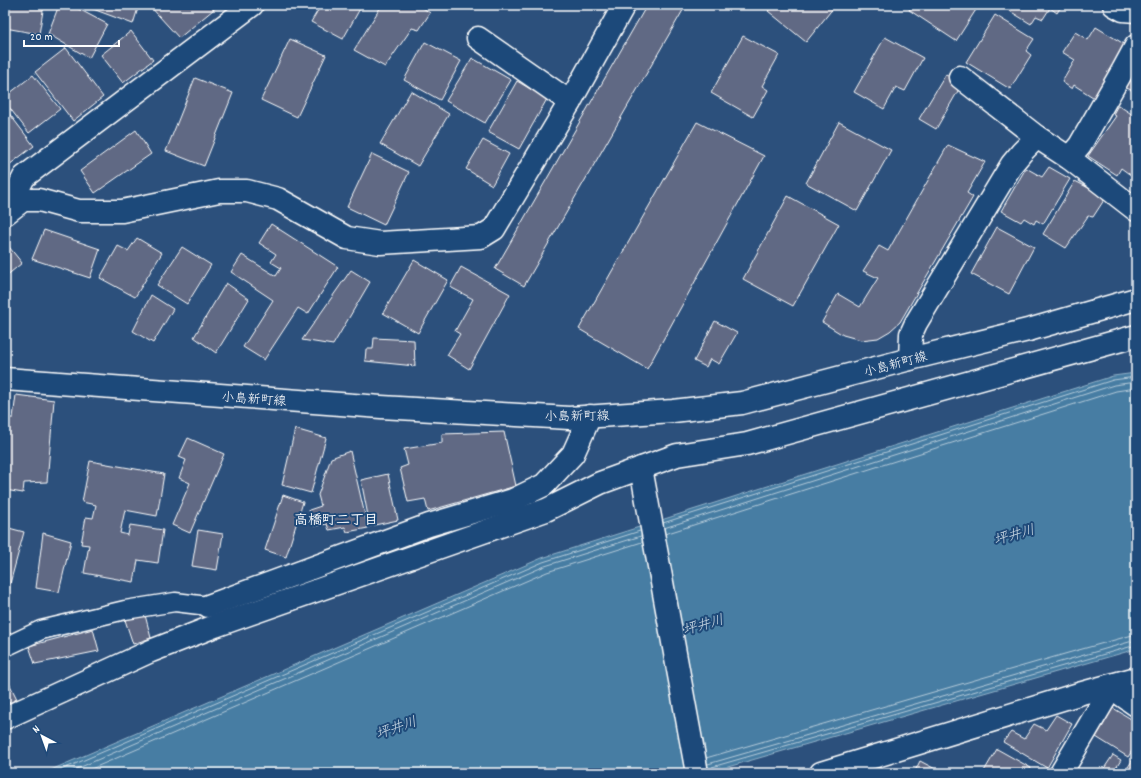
<svg xmlns="http://www.w3.org/2000/svg" width="1141" height="778" viewBox="0 0 1141 778" font-family="Dekko,'Klee One',sans-serif">
<rect width="100%" height="100%" fill="#2c507c"/>
<filter id="ink" filterUnits="userSpaceOnUse"><feTurbulence type="fractalNoise" baseFrequency=".025" numOctaves="2"/><feDisplacementMap in="SourceGraphic" scale="8" xChannelSelector="R" yChannelSelector="G"/><feConvolveMatrix kernelMatrix="1 2 1 2 8 2 1 2 1" color-interpolation-filters="sRGB"/></filter>
<g filter="url(#ink)">
<polygon fill="#477da3" stroke="#91b1c8" points="1136,373 1136,649 707,773 44,773 542,558 1113,376"/>
<g fill="none" stroke-linecap="round" stroke-linejoin="round">
<g stroke="#b5cbda" stroke-width="1">
<polyline points="663,523 1113,380 1136,377"/>
<polyline points="664,528 1114,385 1136,382"/>
<polyline points="665,534 1116,391 1136,388"/>
<polyline points="706,758 1068,653 1136,634"/>
<polyline points="708,764 1136,640"/>
<polyline points="709,771 712,767 1136,645"/>
<polyline points="54,773 543,562 640,531"/>
<polyline points="67,773 545,566 641,536"/>
<polyline points="82,773 547,572 642,542"/>
</g>
</g>
<g fill="#616984" stroke="#fff">
<polygon points="5,5 44,5 39,34 5,28"/>
<polygon points="59,5 71,5 107,24 89,58 48,34"/>
<polygon points="85,5 139,5 133,24 85,6"/>
<polygon points="149,5 219,5 179,38"/>
<polygon points="321,5 362,5 343,39 311,22"/>
<polygon points="382,5 419,5 430,13 419,30 412,28 385,67 354,50"/>
<polygon points="647,5 686,5 524,286 495,269"/>
<polygon points="773,5 832,5 834,7 806,42 768,11"/>
<polygon points="912,5 979,5 956,41 909,10"/>
<polygon points="1000,5 1062,5 1057,13 1050,8 1043,19 1036,16 1031,24"/>
<polygon points="995,15 1034,39 1026,51 1031,55 1010,89 966,62"/>
<polygon points="1096,27 1129,47 1096,99 1074,85 1072,89 1062,82 1075,60 1062,52 1075,32 1088,40"/>
<polygon points="131,31 153,60 123,83 101,55"/>
<polygon points="743,36 779,55 762,86 768,90 753,117 711,93"/>
<polygon points="885,37 923,58 905,91 896,87 884,109 854,92"/>
<polygon points="290,39 326,55 297,117 261,100"/>
<polygon points="425,42 461,61 440,100 404,80"/>
<polygon points="66,48 103,97 73,121 35,72"/>
<polygon points="472,58 511,80 485,123 446,101"/>
<polygon points="1136,63 1136,92 1124,87"/>
<polygon points="946,74 962,84 936,129 919,119"/>
<polygon points="33,75 60,109 29,133 5,102 5,97"/>
<polygon points="195,78 233,93 204,166 166,151"/>
<polygon points="517,81 547,99 519,149 488,132"/>
<polygon points="411,91 449,114 418,166 380,144"/>
<polygon points="1118,105 1136,117 1136,170 1132,176 1121,168 1117,175 1088,156 1116,116 1113,114"/>
<polygon points="8,112 34,146 5,168 5,114"/>
<polygon points="697,122 764,156 647,369 579,329"/>
<polygon points="839,122 891,150 857,211 806,183"/>
<polygon points="136,130 151,154 95,193 80,171"/>
<polygon points="483,140 509,154 492,185 466,169"/>
<polygon points="948,145 985,162 967,193 973,197 900,322 890,331 878,338 861,340 843,335 822,322 838,294 860,307 878,278 863,271 879,246 888,251"/>
<polygon points="372,154 409,172 384,225 347,207"/>
<polygon points="1049,167 1070,179 1043,224 1036,220 1034,224 1024,218 1021,222 1001,211 1026,168 1042,177"/>
<polygon points="1075,181 1106,197 1093,217 1088,216 1066,248 1043,234"/>
<polygon points="788,196 839,224 793,306 743,279"/>
<polygon points="271,224 338,267 308,314 298,308 264,360 243,347 273,300 231,272 242,255 276,276 281,268 271,262 276,254 259,243"/>
<polygon points="997,227 1034,247 1009,294 971,274"/>
<polygon points="44,230 100,249 90,278 32,259"/>
<polygon points="137,238 162,253 135,297 100,278 118,246 128,251"/>
<polygon points="5,242 22,263 5,277"/>
<polygon points="182,247 211,265 187,304 157,285"/>
<polygon points="414,260 448,280 418,333 383,313"/>
<polygon points="461,267 510,294 469,369 447,355 460,334 455,331 473,299 450,287"/>
<polygon points="351,270 370,282 333,345 302,340"/>
<polygon points="226,283 249,299 216,353 194,337"/>
<polygon points="151,295 173,309 153,343 133,331"/>
<polygon points="715,321 737,333 719,364 710,359 706,367 694,361"/>
<polygon points="374,338 414,340 415,366 365,361 366,349 373,349"/>
<polygon points="16,395 54,400 47,482 24,483 23,493 5,490 5,418 13,418"/>
<polygon points="295,429 326,438 311,493 282,485"/>
<polygon points="504,432 516,486 428,511 425,499 408,502 400,468 408,465 404,449 442,443 442,434"/>
<polygon points="188,438 224,454 190,533 172,525 190,483 179,478 186,460 179,457"/>
<polygon points="350,451 368,528 347,532 345,527 329,530 327,524 314,526 309,510 321,506 318,495 331,458"/>
<polygon points="90,461 164,474 157,516 125,510 120,533 128,535 130,525 163,530 158,563 138,560 134,582 84,573 89,545 81,544 86,517 93,518 96,505 82,502"/>
<polygon points="388,474 398,520 370,526 361,480"/>
<polygon points="283,495 303,502 286,557 265,550"/>
<polygon points="5,527 24,532 5,602"/>
<polygon points="198,530 223,534 217,570 192,566"/>
<polygon points="43,533 71,541 59,592 36,588"/>
<polygon points="145,615 151,638 133,644 125,620"/>
<polygon points="93,629 99,651 35,664 29,646"/>
<polygon points="5,675 17,699 5,705"/>
<polygon points="1113,708 1136,722 1136,745 1128,757 1096,737"/>
<polygon points="1056,715 1072,724 1047,768 1003,742 1011,732 1024,739 1034,724 1046,730"/>
<polygon points="997,749 1031,768 1029,773 983,773"/>
<polygon points="1113,755 1121,760 1113,773 1101,773"/>
<polygon points="1136,755 1136,773 1124,773"/>
<polygon points="920,761 943,773 914,773"/>
</g>
<g fill="none" stroke-linecap="round" stroke-linejoin="round">
<g stroke="#fff" stroke-width="21">
<polyline id="lane" points="5,647 41,630 125,610 175,602 208,606"/>
</g>
<g stroke="#fff" stroke-width="25">
<g id="street">
<polyline points="1114,5 1123,10 1136,11"/>
<polyline points="478,38 570,102"/>
<polyline points="960,77 1037,137 1069,158 1136,210"/>
<polyline points="1069,158 1080,145 1123,70 1136,46"/>
<polyline points="23,200 18,189 24,177 252,5"/>
<polyline points="5,214 23,200 39,200 79,211 122,211 219,191 247,191 278,199 347,238 380,243 481,237 494,229 570,102 624,5"/>
<polyline points="910,359 911,334 916,323 1012,164 1022,152 1037,137"/>
<polyline points="641,468 697,773"/>
<polyline points="208,606 429,525 513,500 544,485 573,454 590,416"/>
<polyline points="1109,686 1136,705"/>
<polyline points="5,718 151,651 215,626 546,510 600,483 677,455 747,444 1136,336"/>
<polyline points="821,773 1082,693 1136,678"/>
<polyline points="1061,773 1103,702 1109,686"/>
</g>
</g>
<g stroke="#fff" stroke-width="25">
<polyline id="secondary" points="5,379 381,407 569,418 673,411 742,403 910,359 1032,329 1136,299"/>
</g>
<use href="#lane" stroke="#1f4a7a" stroke-width="18"/>
<use href="#street" stroke="#1f4a7a" stroke-width="22"/>
<use href="#secondary" stroke="#1f4a7a" stroke-width="22"/>
</g>
</g>
<g text-anchor="middle" stroke-width="4" stroke-linejoin="round" paint-order="stroke">
<g font-size="13" fill="#fff" stroke="#1f4a7a">
<text transform="translate(895 363) rotate(-15)" y="5">小島新町線</text>
<text transform="translate(254 398) rotate(4)" y="5">小島新町線</text>
<text transform="translate(577 415) rotate(-1)" y="5">小島新町線</text>
</g>
<g font-size="14" font-weight="bold" fill="#fff" stroke="#1f4a7a">
<text x="336" y="524">高橋町二丁目</text>
</g>
<g font-size="14" font-style="italic" fill="#d1dee8" stroke="#1f4a7a">
<text transform="translate(1014 534) rotate(-16)" y="5">坪井川</text>
<text transform="translate(703 624) rotate(-16)" y="5">坪井川</text>
<text transform="translate(396 727) rotate(-19)" y="5">坪井川</text>
</g>
</g>
<rect width="1141" height="778" fill="none" stroke="#1f4a7a" stroke-width="20"/>
<rect x="10" y="10" width="1121" height="758" fill="none" stroke="#fff" stroke-width="1.5" filter="url(#ink)"/>
<g transform="translate(42 736) rotate(319)" stroke="#1f4a7a" stroke-width="3" paint-order="stroke">
<path d="M0-3L7 15L0 10L-7 15Z" fill="#ffffff"/>
<text y="-6" font-size="11" font-weight="bold" text-anchor="middle" fill="#ffffff">N</text>
</g>
<path d="M24 40v6h95v-6" fill="none" stroke="#ffffff" stroke-width="2"/>
<text x="30" y="40" font-size="12" fill="#ffffff" stroke="#1f4a7a" stroke-width="3" paint-order="stroke">20 m</text>
</svg>
